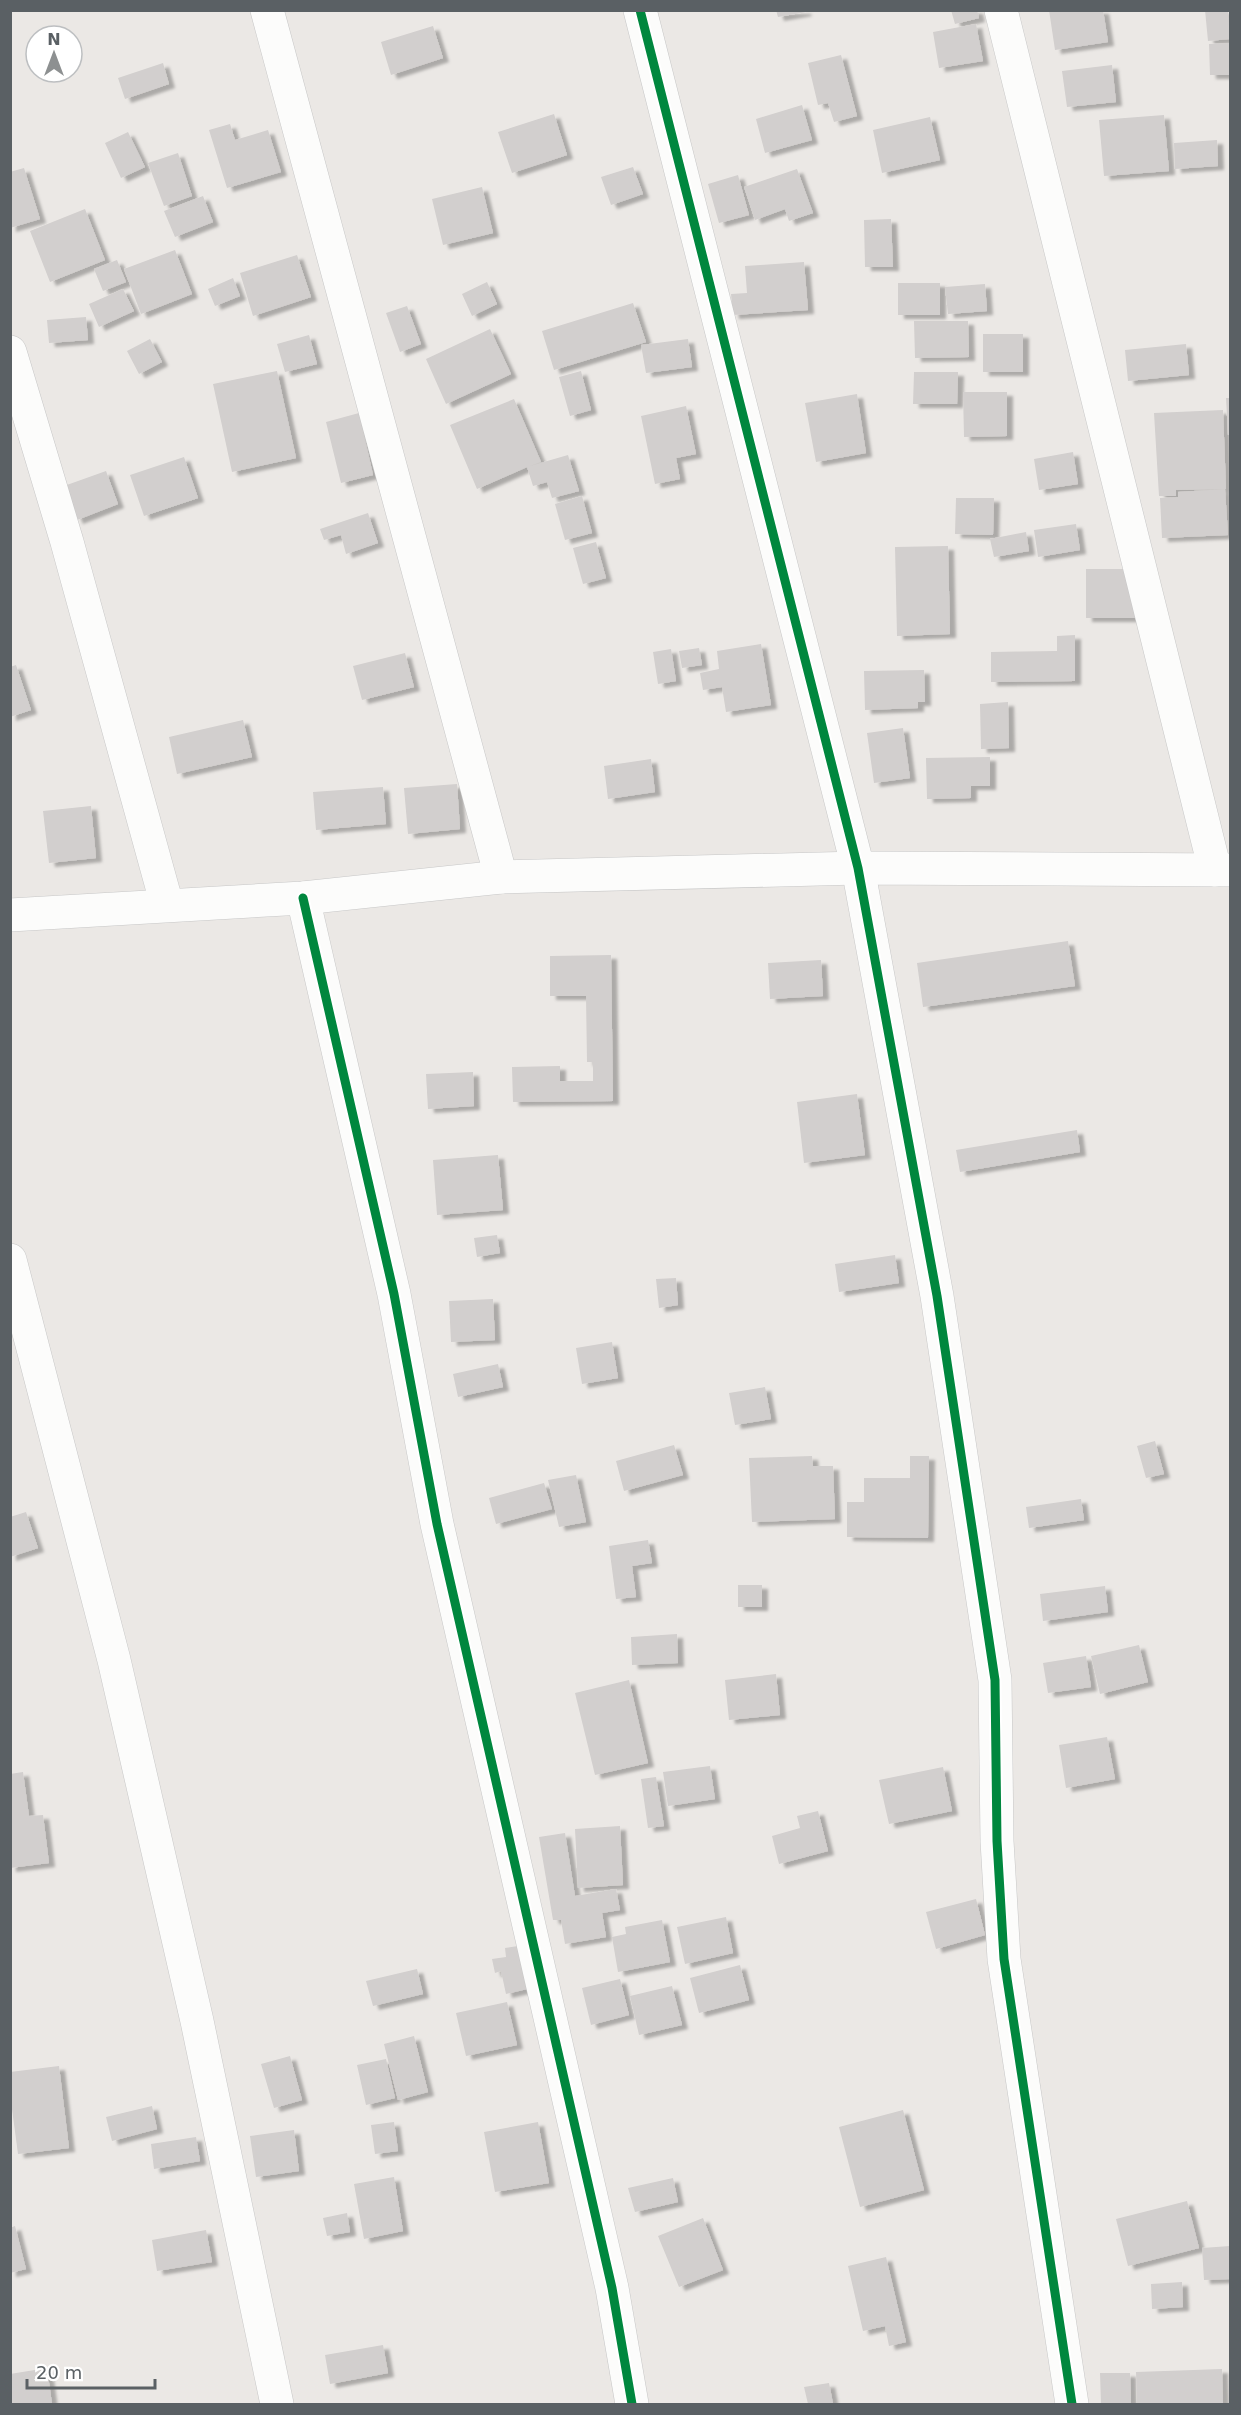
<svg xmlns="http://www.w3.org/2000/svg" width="1241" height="2415" font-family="'DejaVu Sans',sans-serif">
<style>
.building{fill:#d2cfce;filter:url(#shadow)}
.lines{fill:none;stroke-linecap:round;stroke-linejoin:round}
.street-casing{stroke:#c7c7c7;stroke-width:34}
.street{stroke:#fcfcfb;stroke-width:33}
.cycleway-casing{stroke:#fff;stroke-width:13}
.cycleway{stroke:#00873e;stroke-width:9}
</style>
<defs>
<filter id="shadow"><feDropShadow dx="6" dy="4" stdDeviation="1.5" flood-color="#0004"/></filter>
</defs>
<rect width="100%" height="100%" fill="#ebe8e5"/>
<g class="building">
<polygon points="776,10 805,10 806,12 778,17"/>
<polygon points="951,10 977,10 979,18 955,24"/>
<polygon points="1049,10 1103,10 1108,42 1055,50"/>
<polygon points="1205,10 1228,10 1230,39 1208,41"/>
<polygon points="976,24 983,61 939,68 933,32"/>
<polygon points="433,26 443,58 391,75 381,42"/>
<polygon points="1230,43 1230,75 1210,75 1209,44"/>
<polygon points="841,55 857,116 834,122 828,103 818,105 808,63"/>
<polygon points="163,63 169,84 125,99 118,78"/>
<polygon points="1112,65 1116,102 1067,107 1062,71"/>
<polygon points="802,105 812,140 765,153 756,119"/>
<polygon points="554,114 567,155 512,173 498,132"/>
<polygon points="1164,115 1169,171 1104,176 1099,120"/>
<polygon points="930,117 940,160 882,173 873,130"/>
<polygon points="230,124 235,140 268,130 281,172 227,188 209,130"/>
<polygon points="128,132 145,167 121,178 105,143"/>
<polygon points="1217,140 1218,166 1175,169 1174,143"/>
<polygon points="178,153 192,196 164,206 148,163"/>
<polygon points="633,167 643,194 611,205 601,177"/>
<polygon points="24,168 40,219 10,228 10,172"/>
<polygon points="797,169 813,213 789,221 785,209 755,220 744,187"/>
<polygon points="738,175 749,215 719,223 708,184"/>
<polygon points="482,187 493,233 443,245 432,199"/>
<polygon points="203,196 213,222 175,237 164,211"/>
<polygon points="85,209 105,260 50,282 30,231"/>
<polygon points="891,219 893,267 865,267 864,220"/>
<polygon points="175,250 192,294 141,314 124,269"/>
<polygon points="297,255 311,297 253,316 240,273"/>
<polygon points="117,260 126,282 103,291 94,269"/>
<polygon points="804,262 808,310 733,315 731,294 747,293 745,266"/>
<polygon points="233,278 240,296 215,306 208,289"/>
<polygon points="487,282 497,304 472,316 462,294"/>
<rect x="898" y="283" width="42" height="32"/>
<polygon points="985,284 987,311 948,314 945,287"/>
<polygon points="123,289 134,311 99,327 89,304"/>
<polygon points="633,303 646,342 554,370 542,331"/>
<polygon points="407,306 421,344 400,352 386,313"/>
<polygon points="86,317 88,340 49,343 47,320"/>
<polygon points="914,321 968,321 969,357 915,358"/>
<polygon points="490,329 511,374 446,404 426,359"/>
<rect x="983" y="334" width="40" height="38"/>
<polygon points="309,335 317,364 285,372 277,344"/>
<polygon points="150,339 162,362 139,374 127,351"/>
<polygon points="688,339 692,367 646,373 641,345"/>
<polygon points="1186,344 1189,375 1128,381 1125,350"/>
<polygon points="277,371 296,458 232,472 213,384"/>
<polygon points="581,371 591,410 570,416 559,377"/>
<polygon points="914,372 958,372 957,404 913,404"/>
<polygon points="963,392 1007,392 1007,436 964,437"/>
<polygon points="857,394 866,453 816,462 805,403"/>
<polygon points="1226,398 1230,398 1230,434 1228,435"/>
<polygon points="514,399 541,462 530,466 568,455 579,491 552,498 547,482 533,486 527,467 477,489 450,425"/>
<polygon points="686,406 696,454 676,458 680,479 655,484 641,416"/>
<polygon points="1223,410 1226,489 1176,490 1176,496 1159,496 1154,413"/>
<polygon points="359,413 373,475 341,483 326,422"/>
<polygon points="1073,452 1078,484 1039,490 1034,459"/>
<polygon points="184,457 198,498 144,516 130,475"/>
<polygon points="106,471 118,504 77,520 64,486"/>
<polygon points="1225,489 1228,535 1162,538 1160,498 1178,497 1178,492"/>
<polygon points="582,496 592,533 565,540 555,504"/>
<polygon points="956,498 994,498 993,535 955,534"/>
<polygon points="368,513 378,543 346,554 341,535 324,540 320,529"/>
<polygon points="1076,524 1080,550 1038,557 1034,530"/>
<polygon points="1026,532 1029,551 994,557 990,539"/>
<polygon points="596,542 606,578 583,584 573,548"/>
<polygon points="948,546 950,634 897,636 895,547"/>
<rect x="1086" y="569" width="51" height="49"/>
<polygon points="1075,635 1075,681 991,682 991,652 1057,651 1057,636"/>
<polygon points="761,644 771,705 726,712 722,687 703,690 700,673 719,669 717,651"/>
<polygon points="699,648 702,665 682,668 679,651"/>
<polygon points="671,649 676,681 658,684 653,652"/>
<polygon points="405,653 414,687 362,700 353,666"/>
<polygon points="16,665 31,710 10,717 10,667"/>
<polygon points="924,670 925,702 918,702 918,708 865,710 864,671"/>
<polygon points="1008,702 1009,748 981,749 980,704"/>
<polygon points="243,720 252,757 177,774 169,737"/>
<polygon points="903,728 910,778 874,783 867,733"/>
<polygon points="990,757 990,786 971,786 971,798 927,799 926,758"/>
<polygon points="651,759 655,792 608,799 604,766"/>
<polygon points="457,784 460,829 408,834 404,788"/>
<polygon points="383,787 386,824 316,830 313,792"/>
<polygon points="91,806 96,858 49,863 43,811"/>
<polygon points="1068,941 1075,986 923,1007 917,963"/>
<polygon points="611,955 613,1101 513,1102 512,1067 560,1066 560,1081 593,1081 593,1062 587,1062 586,996 550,996 550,956"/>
<polygon points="821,960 823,996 770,999 768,963"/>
<polygon points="473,1072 474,1106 428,1109 426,1074"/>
<polygon points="857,1094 865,1155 804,1163 797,1102"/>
<polygon points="1077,1130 1080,1152 960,1172 956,1150"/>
<polygon points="498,1155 503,1210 437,1215 433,1160"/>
<polygon points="497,1235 500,1253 477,1257 474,1238"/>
<polygon points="895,1255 899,1283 839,1292 835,1264"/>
<polygon points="676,1278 678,1305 659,1308 656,1279"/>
<polygon points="493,1299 495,1340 451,1342 449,1301"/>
<polygon points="612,1342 618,1378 582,1384 576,1348"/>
<polygon points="498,1364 503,1387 458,1397 453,1374"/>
<polygon points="765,1387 771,1419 735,1425 729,1393"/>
<polygon points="1155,1441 1164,1474 1146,1478 1137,1446"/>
<polygon points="674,1445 683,1475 624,1491 616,1461"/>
<polygon points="812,1456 813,1466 833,1466 835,1519 752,1522 749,1458"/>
<polygon points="910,1456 929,1456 928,1538 847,1537 847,1502 864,1502 864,1478 910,1478"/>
<polygon points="576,1475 586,1522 559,1527 548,1480"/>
<polygon points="544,1483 552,1509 496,1524 489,1498"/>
<polygon points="1081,1499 1084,1520 1029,1528 1026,1507"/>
<polygon points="26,1512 38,1548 10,1557 10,1517"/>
<polygon points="648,1540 652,1563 632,1566 636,1597 616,1599 609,1546"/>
<rect x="738" y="1585" width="24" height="22"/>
<polygon points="1105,1586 1108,1612 1043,1621 1040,1594"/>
<polygon points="677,1634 678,1663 632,1665 631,1637"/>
<polygon points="1139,1645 1148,1682 1100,1694 1091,1656"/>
<polygon points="1086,1656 1091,1687 1048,1693 1043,1663"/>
<polygon points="776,1674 780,1715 729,1720 725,1680"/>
<polygon points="629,1680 648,1763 595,1775 575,1693"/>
<polygon points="1107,1737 1115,1779 1066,1788 1059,1745"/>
<polygon points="710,1766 715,1799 668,1806 663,1772"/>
<polygon points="943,1767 952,1811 889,1824 879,1780"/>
<polygon points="23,1772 29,1816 43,1815 49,1863 10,1868 10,1774"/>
<polygon points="656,1777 664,1826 648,1828 641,1779"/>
<polygon points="818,1811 828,1851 779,1864 772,1836 800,1828 797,1816"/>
<polygon points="620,1826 623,1885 578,1888 575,1829"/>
<polygon points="565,1833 575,1896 616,1889 620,1910 602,1913 606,1937 565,1944 561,1920 553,1920 539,1837"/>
<polygon points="976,1899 985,1935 936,1949 926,1912"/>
<polygon points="726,1917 733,1953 685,1964 677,1927"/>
<polygon points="662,1920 670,1962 618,1972 612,1937 626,1934 625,1927"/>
<polygon points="518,1946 527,1989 506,1994 501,1971 495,1973 492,1959 506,1957 505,1948"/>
<polygon points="740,1965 749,2000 699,2013 690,1978"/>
<polygon points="417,1969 423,1994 373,2006 366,1981"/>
<polygon points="620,1979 629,2015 591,2025 582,1988"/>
<polygon points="672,1986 682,2025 639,2035 630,1996"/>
<polygon points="507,2002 517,2045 466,2056 456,2013"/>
<polygon points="414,2036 428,2092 398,2100 384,2044"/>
<polygon points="290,2056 302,2100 274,2108 261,2064"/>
<polygon points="386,2059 395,2098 366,2105 357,2065"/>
<polygon points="59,2066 69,2148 18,2154 10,2094 10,2072"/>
<polygon points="152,2106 157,2129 112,2141 106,2117"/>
<polygon points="903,2110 924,2190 860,2207 839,2127"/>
<polygon points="394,2122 398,2151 375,2154 371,2125"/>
<polygon points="538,2122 549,2183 495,2192 484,2132"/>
<polygon points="294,2130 299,2171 256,2177 250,2136"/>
<polygon points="196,2137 200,2161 154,2169 151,2144"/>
<polygon points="394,2177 403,2231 364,2239 354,2184"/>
<polygon points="673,2178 678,2202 635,2212 628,2188"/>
<polygon points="1187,2201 1199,2248 1128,2266 1116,2219"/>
<polygon points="347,2213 350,2232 327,2236 323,2218"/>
<polygon points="703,2218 723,2270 679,2287 658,2236"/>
<polygon points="15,2226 26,2269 10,2273 10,2228"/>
<polygon points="206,2230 212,2262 157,2271 152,2240"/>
<polygon points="1230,2246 1230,2279 1204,2280 1202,2248"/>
<polygon points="886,2257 906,2342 889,2346 885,2326 863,2331 848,2266"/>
<polygon points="1182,2282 1183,2307 1152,2309 1151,2284"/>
<polygon points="383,2345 388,2373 330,2384 325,2355"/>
<polygon points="47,2368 52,2404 10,2404 10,2374"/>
<polygon points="1222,2369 1223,2404 1137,2404 1136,2372"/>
<polygon points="1100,2373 1130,2373 1131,2404 1101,2404"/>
<polygon points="829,2383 833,2404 808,2404 804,2387"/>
</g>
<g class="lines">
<g class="street-casing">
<g id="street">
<polyline points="267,10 501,877"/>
<polyline points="640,10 858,868 937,1296 995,1680 997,1841 1004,1959 1072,2404"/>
<polyline points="1001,10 1215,870"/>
<polyline points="10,352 67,542 167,905"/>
<polyline points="303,898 394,1294 437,1524 612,2288 632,2404"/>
<polyline points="10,915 303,898 501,877 858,868 1230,870"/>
<polyline points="10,1260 114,1660 197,2021 277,2404"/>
</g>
</g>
<use href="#street" class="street"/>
<g class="cycleway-casing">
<g id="cycleway">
<polyline points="640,10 858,868 937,1296 995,1680 997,1841 1004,1959 1072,2404"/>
<polyline points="303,898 394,1294 437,1524 612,2288 632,2404"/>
</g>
</g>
<use href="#cycleway" class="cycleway"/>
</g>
<rect width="1241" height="2415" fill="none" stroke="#5a6064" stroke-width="24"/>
<g transform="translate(54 54)"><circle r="28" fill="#ffffff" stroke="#bdbfc1" stroke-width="1.5"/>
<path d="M0-4.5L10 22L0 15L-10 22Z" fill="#8d9091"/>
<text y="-9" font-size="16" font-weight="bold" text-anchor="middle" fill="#5a6064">N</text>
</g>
<path d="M27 2379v9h128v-9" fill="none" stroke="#5a6064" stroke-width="3"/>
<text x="36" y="2379" font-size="18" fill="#5a6064" stroke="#ffffff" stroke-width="4.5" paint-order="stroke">20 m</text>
</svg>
